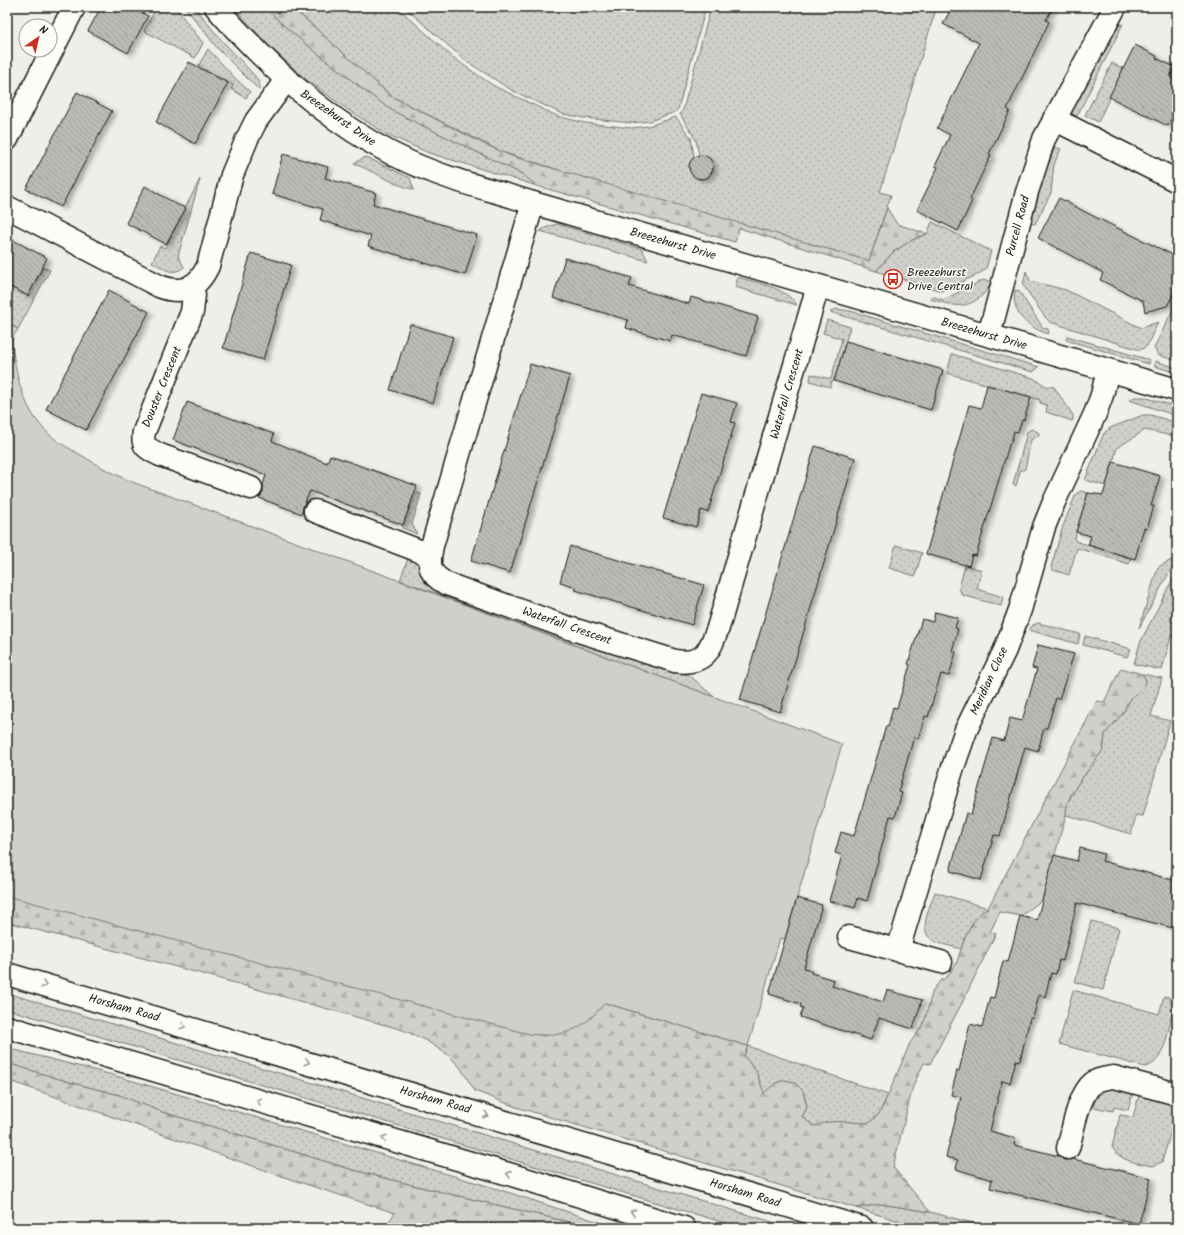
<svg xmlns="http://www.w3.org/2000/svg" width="1184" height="1235" font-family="Kalam,sans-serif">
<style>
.grass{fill:url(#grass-dots);stroke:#767674}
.forest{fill:url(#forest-firs);stroke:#767674}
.park{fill:#d0cfcc;stroke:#767674}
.building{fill:url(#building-back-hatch);stroke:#1c1c1c;filter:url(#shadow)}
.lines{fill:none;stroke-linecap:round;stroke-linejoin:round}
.minor-casing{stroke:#1c1c1c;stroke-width:25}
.major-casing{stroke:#1c1c1c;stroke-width:25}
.minor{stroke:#fdfcf7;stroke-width:22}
.major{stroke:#fdfcf7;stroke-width:22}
.oneway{stroke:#989794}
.labels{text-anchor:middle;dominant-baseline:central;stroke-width:3;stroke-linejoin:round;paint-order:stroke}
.street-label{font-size:12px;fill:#1c1c1c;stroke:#fdfcf7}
.poi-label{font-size:12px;fill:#1c1c1c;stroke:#fdfcf7;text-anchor:start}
</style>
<defs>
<pattern id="grass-dots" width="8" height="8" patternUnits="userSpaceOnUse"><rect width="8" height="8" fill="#d0cfcc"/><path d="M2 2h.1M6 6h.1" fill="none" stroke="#b2b1af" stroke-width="1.8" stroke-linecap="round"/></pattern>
<pattern id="forest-firs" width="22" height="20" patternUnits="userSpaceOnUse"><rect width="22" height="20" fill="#d0cfcc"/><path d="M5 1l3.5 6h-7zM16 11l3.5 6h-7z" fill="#b2b1af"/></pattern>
<pattern id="building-back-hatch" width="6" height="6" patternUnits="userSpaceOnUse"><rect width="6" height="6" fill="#bbbab6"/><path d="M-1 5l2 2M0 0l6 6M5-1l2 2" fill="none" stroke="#a09f9c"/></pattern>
<filter id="shadow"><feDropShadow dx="4.5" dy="2.5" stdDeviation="2" flood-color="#0004"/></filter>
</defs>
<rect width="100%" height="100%" fill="#f0eeea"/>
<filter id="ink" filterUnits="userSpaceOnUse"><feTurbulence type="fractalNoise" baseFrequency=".025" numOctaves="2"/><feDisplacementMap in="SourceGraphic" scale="8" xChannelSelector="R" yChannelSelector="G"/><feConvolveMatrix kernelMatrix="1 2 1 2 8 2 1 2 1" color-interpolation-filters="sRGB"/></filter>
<g filter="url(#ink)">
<g class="grass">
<polygon points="147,7 175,7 203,43 195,58 144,31 154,12"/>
<polygon points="185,7 195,7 216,34 255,76 259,82 259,90 218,49"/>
<path d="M234,7H266C283,27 305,43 326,60C349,78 371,97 397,113L522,174L537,186L429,153L386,134L347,109L308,81L268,45Z"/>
<polygon points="292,7 397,7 449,54 466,67 494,86 557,116 585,123 632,128 648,126 676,117 691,138 694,157 689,165 691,174 699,179 708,178 713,169 711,160 704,155 699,156 696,140 680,114 683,110 711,7 939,7 935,12 880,192 891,195 869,261 606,185 502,152 391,96"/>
<polygon points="404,7 706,7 678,109 675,112 650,121 632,123 584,118 563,114 513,91 466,61"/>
<polygon points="1123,24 1077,116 1072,114 1070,107 1115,28"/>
<polygon points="208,49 235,78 250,92 246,98 231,89 233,85 198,67"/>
<polygon points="1112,63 1123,69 1098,122 1085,115"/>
<polygon points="1055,147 1061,149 1054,164 1051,193 1035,224 1030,223 1042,179"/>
<polygon points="366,157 410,178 414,190 397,184 354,163"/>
<path d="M200,179L178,256L184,267C172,277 164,268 152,262L160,246L165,248Z"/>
<polygon points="932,222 991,251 986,269 977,275 941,291 876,271 893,252 912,240 927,234"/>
<polygon points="557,224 642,249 648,261 540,231 545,228"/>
<polygon points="43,267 50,270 18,329 7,323 7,285 28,296"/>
<polygon points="1026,271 1030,281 1066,290 1141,328 1158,322 1147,346 1140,350 1050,322 1045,317 1023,285"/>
<path d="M738,277C759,284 783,286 797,305L735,287Z"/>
<path d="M983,280L991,282C986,296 970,308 954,305C946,304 938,301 930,299L931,296L943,300Z"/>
<path d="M1015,290L1019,291L1043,328L1048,329L1049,334C1028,328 1011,314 1015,290Z"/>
<polygon points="1177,301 1177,361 1158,355 1154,348"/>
<polygon points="836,309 850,311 1039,367 1033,372 830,312"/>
<polygon points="827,320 850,327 834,381 832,381 830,387 810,381 811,374 831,379 842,339 823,333"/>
<polygon points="1067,336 1150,360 1149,364 1066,340"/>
<polygon points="952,354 1033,378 1046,386 1054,387 1073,415 1073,420 1072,421 1046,412 1047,405 1040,403 1040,400 947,373"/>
<polygon points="1155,361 1177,368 1177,373 1154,366"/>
<polygon points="1135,397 1144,397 1177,407 1177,416 1129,400"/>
<polygon points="1143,415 1151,415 1177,423 1177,437 1145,430 1117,448 1106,486 1085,480 1104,433 1110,428"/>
<path d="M1031,429L1038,432L1039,435L1031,440L1025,469L1020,471L1016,486L1013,485C1018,467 1022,450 1027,432Z"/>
<polygon points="1081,491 1088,493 1076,532 1075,541 1131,558 1129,564 1077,548 1069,575 1053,570 1051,567 1063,526 1076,494"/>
<polygon points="415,492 421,494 412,524 417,534 402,528"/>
<polygon points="896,545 922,553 915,576 889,568"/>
<polygon points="1177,557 1177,558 1139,628 1158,567"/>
<path d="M408,559L418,562C421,576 424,585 437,591L669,671L689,675L714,697L400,580Z"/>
<polygon points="965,565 982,570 977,589 1003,597 1001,606 962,595 959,588"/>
<polygon points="1177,573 1177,598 1170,621 1177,623 1177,638 1171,636 1162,670 1134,664 1140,643 1170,584"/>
<polygon points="1038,623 1080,634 1078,644 1029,630 1033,625"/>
<polygon points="1085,636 1131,649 1127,657 1083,645"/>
<polygon points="1142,674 1162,678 1151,716 1170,721 1143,816 1136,815 1131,834 1066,815 1067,804 1077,785 1103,750 1105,734 1122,714 1132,697 1142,690 1146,680"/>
<path d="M935,892L988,908C975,916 966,935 961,949C952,946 942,945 934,941C916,932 931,905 935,892Z"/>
<polygon points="1091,921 1119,928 1103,990 1075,982"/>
<path d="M1073,990L1159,1014L1164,996L1169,997L1173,1005V1011C1169,1026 1166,1053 1154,1063C1151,1065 1148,1066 1145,1067L1059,1044Z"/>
<polygon points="7,993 296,1078 792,1228 742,1228 7,1009"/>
<path d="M748,1046L888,1095L879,1114L869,1123C847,1123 835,1118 814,1127L802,1117L807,1107L803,1091L794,1082L784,1080L774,1084L764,1094L756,1071L744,1056Z"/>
<polygon points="7,1048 113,1075 501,1190 617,1228 594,1228 416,1186 353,1170 240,1135 162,1112 119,1095 69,1082 7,1063"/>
<path d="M1115,1086L1134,1090L1128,1110L1114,1107L1113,1111L1093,1107C1097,1094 1103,1089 1115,1086Z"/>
<path d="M1140,1092L1177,1102V1125L1173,1124L1162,1162L1153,1166C1138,1163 1120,1162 1112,1147L1120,1115L1133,1117Z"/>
<polygon points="881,1204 930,1212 961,1220 954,1228 922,1228 856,1208"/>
</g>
<g class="forest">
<path d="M266,7H292L391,96L482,143L511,156L869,261L887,208L897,224L927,234L912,240L893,252L876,271L739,228L735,242L537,186L522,174L397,113C371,97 349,78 326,60C305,43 283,27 266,7Z"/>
<path d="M1121,668L1142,674L1146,680L1142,690L1132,697L1122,714L1105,734L1103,750L1077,785L1067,803L1066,815L1042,900L1021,916L1000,912L990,932L996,933L963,1001L930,1064L924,1063L913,1086L893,1167L930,1212L881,1204L856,1208L516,1107L475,1091L460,1067L448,1055L427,1041L403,1030L199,973L7,922V894L591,1018L605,1003L748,1046L744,1056L756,1071L764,1093L774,1084L784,1080L794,1082L803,1091L807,1107L802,1117L814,1126C835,1118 847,1123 869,1123L879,1114L888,1095L910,1043L923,1025L933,990L940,981L947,977L956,964L965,938L973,922L982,912L988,908L1097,701L1104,702Z"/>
<polygon points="7,1063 69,1082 119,1095 162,1112 240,1135 353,1170 416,1186 594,1228 503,1228 487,1222 483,1228 384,1228 395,1213 290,1179 7,1080"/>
<polygon points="961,1220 993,1228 954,1228"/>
</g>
<path class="park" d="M7,323L18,329C16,332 14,335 13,337C11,344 14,360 16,368C20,392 31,419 50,435C59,443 70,449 81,455C98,466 116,475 135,483L842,744L785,939L780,938L748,1046L605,1003C581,1031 565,1038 529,1034L7,896Z"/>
<g class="building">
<polygon points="101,7 131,7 148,16 128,53 88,31"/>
<polygon points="952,7 1053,7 1046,20 1049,22 1007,109 1010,111 989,154 991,155 970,199 972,201 958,231 917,210 938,167 935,166 950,135 937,128 979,43 943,24"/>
<polygon points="1135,45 1157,56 1156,58 1175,67 1170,77 1177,80 1177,122 1171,119 1168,126 1109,97"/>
<polygon points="189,62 228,83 195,144 156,122"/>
<polygon points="77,92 112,111 61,207 26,189"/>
<polygon points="283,154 328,167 325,178 376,193 373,204 477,235 465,275 368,246 371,236 320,220 323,209 272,194"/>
<circle cx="701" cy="167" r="12"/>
<polygon points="145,186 178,205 186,208 166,244 126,223"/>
<polygon points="1059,198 1093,216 1177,257 1177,287 1167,306 1145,312 1143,301 1100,280 1103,273 1038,238"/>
<polygon points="7,237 47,258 28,296 7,285"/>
<polygon points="251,253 291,265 263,360 223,348"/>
<polygon points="565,258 632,278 629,286 689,304 691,297 758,317 746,356 672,335 670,341 626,328 628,320 553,298"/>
<polygon points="109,290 149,312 86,430 46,409"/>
<polygon points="410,324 453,337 433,403 390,390"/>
<polygon points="846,341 943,370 931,410 834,381"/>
<polygon points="530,364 570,376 510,573 471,561"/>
<polygon points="987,385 1031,397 1024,420 1022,420 1018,432 1014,431 1011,443 1010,442 976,556 972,555 969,566 926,554 969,405 981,408"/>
<polygon points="701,393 737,403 731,422 735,423 708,512 701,510 696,527 663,518"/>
<polygon points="187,402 274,434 272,441 327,463 330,455 417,486 403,525 310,491 303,507 302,514 259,498 263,492 263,485 266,475 173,440"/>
<polygon points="815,446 855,458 780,712 740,700"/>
<polygon points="1113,462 1160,476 1151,506 1154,506 1147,529 1144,528 1135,559 1088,545 1091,536 1076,532 1088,493 1103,495"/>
<polygon points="570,546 704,585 692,625 575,590 576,587 560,582"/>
<polygon points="935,612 958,618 955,628 958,629 952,651 956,652 949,676 941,674 928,717 925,716 918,739 914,737 898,792 902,793 895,817 890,816 867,901 858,898 855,908 829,901 842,855 835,853 841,832 854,836 886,726 888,727 893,707 897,708 910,665 908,664 922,619 933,622"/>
<polygon points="1038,645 1074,654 1059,699 1056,698 1047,728 1044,728 1038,751 1025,747 1000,836 994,835 981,880 950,871 966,813 971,815 993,738 1004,741 1010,718 1022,721 1037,669 1032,668"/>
<polygon points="1080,848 1104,854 1102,861 1177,881 1177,929 1077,903 1063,961 1059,960 1056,974 1051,973 1045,997 1039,995 1033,1018 1030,1018 1020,1061 1016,1060 1010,1083 1002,1081 990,1131 1015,1138 1014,1145 1059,1156 1064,1160 1073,1159 1151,1178 1139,1224 990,1188 992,1180 956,1169 958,1160 946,1157 961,1097 951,1095 957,1070 959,1071 970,1024 982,1027 990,997 994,998 1003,961 1008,962 1020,916 1037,920 1054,855 1077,861"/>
<polygon points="797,898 822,905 804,968 811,970 811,973 834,980 832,986 883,1002 887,990 922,1000 913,1029 879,1018 871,1040 800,1017 803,1008 800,1007 801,1004 769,994"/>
</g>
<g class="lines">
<g class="minor-casing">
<g id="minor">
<path d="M216,7C230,24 245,39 260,54C304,98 352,136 409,162C449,180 492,190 533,203L1177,390"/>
<polyline points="1054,119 1177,181"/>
<polyline points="7,139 74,7"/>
<path d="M533,203L432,546C428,565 428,574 447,584L566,627L675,661C704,665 709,652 718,628L818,286"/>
<path d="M7,207L159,286C182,295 197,289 208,266L232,175L247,139L256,121L286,80"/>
<path d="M191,286L194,295L192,312L144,432C141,447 148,449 160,455L251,488"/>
<polyline points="989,335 1027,192 1044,139 1115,7"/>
<polyline points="315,511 430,555"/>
<polyline points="849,937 941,962"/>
<polyline points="898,950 952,770 966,730 1005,650 1020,610 1044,527 1054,502 1095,414 1102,395 1108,370"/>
<path d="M1068,1148C1073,1131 1078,1095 1093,1083C1098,1079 1107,1078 1114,1077L1177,1094"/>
</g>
</g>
<g class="major-casing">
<g id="major">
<polyline points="7,974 862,1228"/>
<polyline points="7,1027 512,1175 684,1228"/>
</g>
</g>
<use href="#minor" class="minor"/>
<use href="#major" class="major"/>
</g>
<defs><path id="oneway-chevron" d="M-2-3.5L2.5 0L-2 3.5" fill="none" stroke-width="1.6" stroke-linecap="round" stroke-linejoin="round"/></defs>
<g class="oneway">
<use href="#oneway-chevron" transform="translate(44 985) rotate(16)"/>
<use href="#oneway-chevron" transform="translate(183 1026) rotate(16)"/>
<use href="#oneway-chevron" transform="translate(307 1062) rotate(16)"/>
<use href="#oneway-chevron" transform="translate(259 1101) rotate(-164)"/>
<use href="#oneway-chevron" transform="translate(486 1115) rotate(17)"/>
<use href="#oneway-chevron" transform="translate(384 1138) rotate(-164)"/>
<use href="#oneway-chevron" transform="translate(509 1174) rotate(-163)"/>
<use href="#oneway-chevron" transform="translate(633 1212) rotate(-163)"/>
</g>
</g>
<defs>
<g id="bus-ring" transform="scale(1)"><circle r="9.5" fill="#fdfcf7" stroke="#c8321e" stroke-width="1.5"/><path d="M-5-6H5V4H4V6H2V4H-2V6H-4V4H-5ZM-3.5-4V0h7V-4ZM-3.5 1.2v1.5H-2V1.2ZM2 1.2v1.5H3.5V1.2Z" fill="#c8321e"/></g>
</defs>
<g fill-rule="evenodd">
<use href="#bus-ring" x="893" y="279"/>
</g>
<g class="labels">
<g class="street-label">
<text transform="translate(338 118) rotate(35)">Breezehurst Drive</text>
<text transform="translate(1018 226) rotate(-75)">Purcell Road</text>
<text transform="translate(673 244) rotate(16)">Breezehurst Drive</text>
<text transform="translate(984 334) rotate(16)">Breezehurst Drive</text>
<text transform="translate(162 387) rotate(-68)">Douster Crescent</text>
<text transform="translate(787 394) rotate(-74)">Waterfall Crescent</text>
<text transform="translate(567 626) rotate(19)">Waterfall Crescent</text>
<text transform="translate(989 681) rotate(-65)">Meridian Close</text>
<text transform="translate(124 1008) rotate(16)">Horsham Road</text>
<text transform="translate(435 1100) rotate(16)">Horsham Road</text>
<text transform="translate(745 1193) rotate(17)">Horsham Road</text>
</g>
<g class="poi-label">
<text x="907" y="272">Breezehurst<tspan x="907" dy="14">Drive Central</tspan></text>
</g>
</g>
<rect width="1184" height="1235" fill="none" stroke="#fdfcf7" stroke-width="24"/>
<rect x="12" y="12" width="1160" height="1211" fill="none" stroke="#1c1c1c" stroke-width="1.5" filter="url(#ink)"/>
<g transform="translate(38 38) rotate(34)"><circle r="19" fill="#fdfcf7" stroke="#a3a29f"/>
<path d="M0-3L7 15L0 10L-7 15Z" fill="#c8321e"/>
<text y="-6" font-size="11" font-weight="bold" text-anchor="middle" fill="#1c1c1c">N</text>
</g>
</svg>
